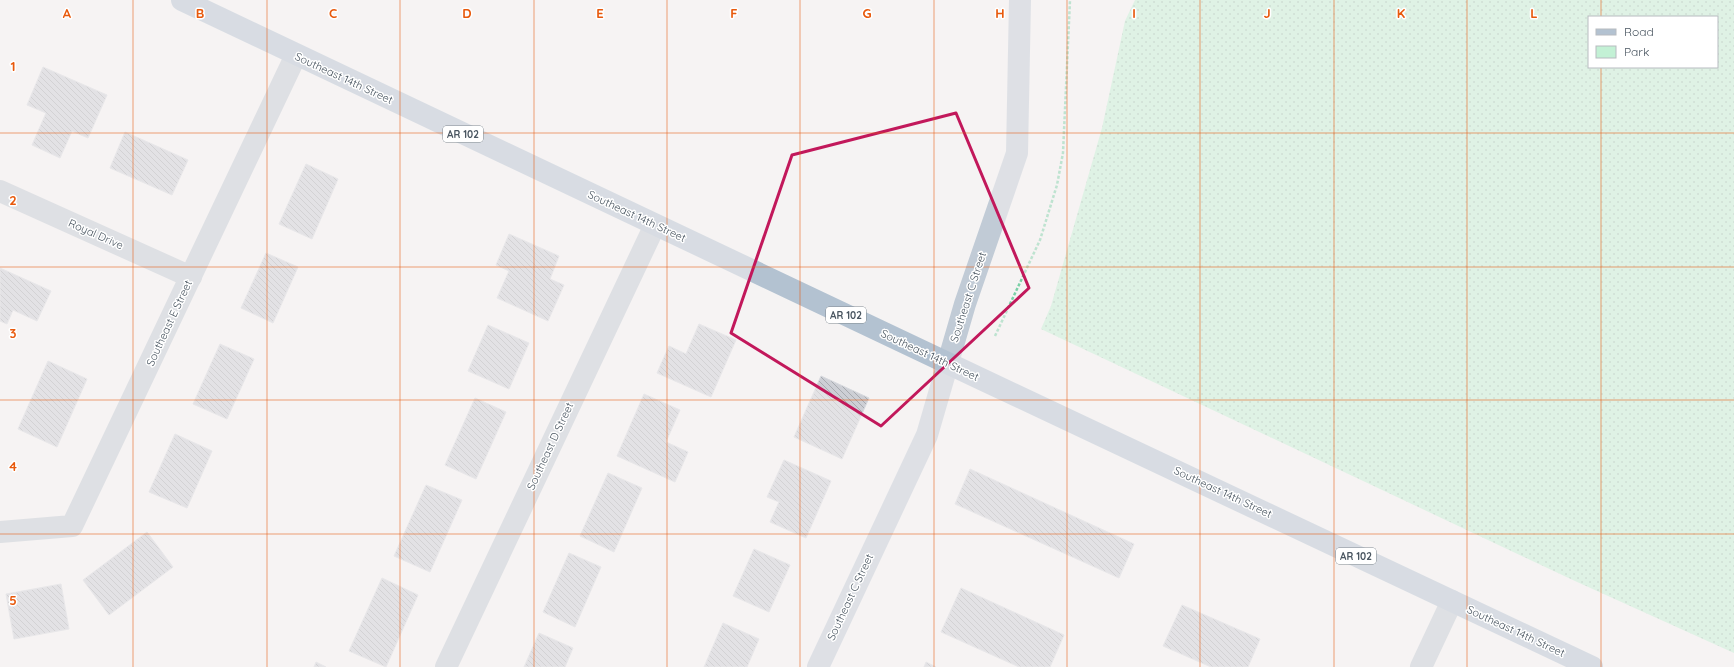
<svg xmlns="http://www.w3.org/2000/svg" width="1734" height="667" font-family="Quicksand,sans-serif">
<style>
.green{fill:url(#green-dots);fill-rule:evenodd}
.building{fill:url(#building-back-hatch);stroke:#d7d9de}
.lines{fill:none;stroke-linecap:round;stroke-linejoin:round}
.path{stroke:#7ad0a6;stroke-width:2.5;stroke-dasharray:3 2;stroke-linecap:butt}
.street{stroke:#c1cad2;stroke-width:22}
.secondary{stroke:#c1cbd6;stroke-width:22}
.primary{stroke:#b3c2d1;stroke-width:22}
.marked{fill:none;stroke:#c2185b;stroke-width:3;stroke-linejoin:round}
.grid{fill:none;stroke:#e8590c;stroke-width:1;stroke-opacity:0.55}
.labels{text-anchor:middle;dominant-baseline:central;stroke-width:3;stroke-linejoin:round;paint-order:stroke}
.shield{fill:#fff;stroke:#808990;stroke-width:1}
.shield-label{font-size:10px;font-weight:bold;fill:#4a5661}
.street-label{font-size:11px;fill:#4a5661;stroke:#fff}
.grid-label{font-size:13px;text-anchor:middle;font-weight:bold;fill:#e8590c;stroke:#fff;stroke-width:3;stroke-linejoin:round;paint-order:stroke}
</style>
<defs>
<pattern id="green-dots" width="8" height="8" patternUnits="userSpaceOnUse"><rect width="8" height="8" fill="#c3f1d5"/><path d="M2 2h.1M6 6h.1" fill="none" stroke="#a0c6b0" stroke-width="1.8" stroke-linecap="round"/></pattern>
<pattern id="building-back-hatch" width="6" height="6" patternUnits="userSpaceOnUse"><rect width="6" height="6" fill="#cdcfd5"/><path d="M-1 5l2 2M0 0l6 6M5-1l2 2" fill="none" stroke="#a8abb0"/></pattern>
</defs>
<rect width="100%" height="100%" fill="#f5f3f3"/>
<path class="green" d="M1135,0H1734V653L1575,581L1041,329L1051,306L1102,128L1125,21ZM1589,17H1717V67H1589Z"/>
<g class="building">
<polygon points="43,67 107,95 88,138 72,131 60,158 32,145 46,113 27,105"/>
<polygon points="125,132 188,160 172,195 110,168"/>
<polygon points="306,164 338,179 312,239 279,224"/>
<polygon points="509,234 559,256 550,279 564,285 548,321 497,298 509,271 496,265"/>
<polygon points="266,253 298,267 273,323 241,308"/>
<polygon points="0,268 51,291 37,321 13,310 7,324 0,321"/>
<polygon points="699,324 736,340 711,397 657,373 669,346 686,354"/>
<polygon points="488,325 529,343 509,389 468,371"/>
<polygon points="220,344 254,359 227,419 193,404"/>
<polygon points="48,361 87,379 57,447 18,429"/>
<polygon points="821,376 869,398 842,459 794,437"/>
<polygon points="644,394 680,410 666,442 688,452 675,482 617,456"/>
<polygon points="475,398 506,412 476,479 445,465"/>
<polygon points="175,434 212,451 187,508 149,492"/>
<polygon points="784,460 831,481 806,538 770,522 779,502 767,497"/>
<polygon points="970,469 1134,544 1119,578 955,504"/>
<polygon points="608,473 642,488 614,552 580,536"/>
<polygon points="426,485 462,500 430,572 394,556"/>
<polygon points="147,532 173,567 109,615 83,580"/>
<polygon points="754,549 790,565 769,612 733,596"/>
<polygon points="569,553 601,567 575,627 543,612"/>
<polygon points="382,578 418,595 386,667 349,651"/>
<polygon points="61,584 69,629 14,639 6,594"/>
<polygon points="961,588 1064,635 1050,667 1019,667 941,632"/>
<polygon points="1182,605 1260,639 1248,667 1211,667 1163,646"/>
<polygon points="723,623 759,639 747,667 704,667"/>
<polygon points="539,633 573,648 565,667 524,667"/>
<polygon points="316,662 326,667 314,667"/>
<polygon points="926,662 936,667 924,667"/>
</g>
<g class="lines">
<polyline class="path" points="995,336 1040,240 1057,185 1063,153 1070,0"/>
<g class="street">
<polyline points="0,191 191,277"/>
<polyline points="0,532 72,526 296,55"/>
<polyline points="446,667 655,225"/>
<polyline points="1421,667 1452,601"/>
</g>
<polyline class="secondary" points="818,667 927,435 965,304 1017,153 1020,0"/>
<polyline class="primary" points="182,0 979,378 1592,667"/>
</g>
<path d="M0 0H1734V667H0ZM956,113L1029,288L881,426L731,333L792,155Z" fill="#f5f3f3" fill-opacity=".55" fill-rule="evenodd"/>
<path class="marked" d="M956,113L1029,288L881,426L731,333L792,155Z"/>
<path class="grid" d="M133,0V667M267,0V667M400,0V667M534,0V667M667,0V667M800,0V667M934,0V667M1067,0V667M1200,0V667M1334,0V667M1467,0V667M1601,0V17M1601,67V667M0,133H1734M0,267H1734M0,400H1734M0,534H1734"/>
<g class="labels">
<g class="shield">
<rect x="443" y="126" width="40" height="16" rx="3"/>
<rect x="826" y="307" width="40" height="16" rx="3"/>
<rect x="1336" y="548" width="40" height="16" rx="3"/>
</g>
<g class="shield-label">
<text x="463" y="134">AR 102</text>
<text x="846" y="315">AR 102</text>
<text x="1356" y="556">AR 102</text>
</g>
<g class="street-label">
<text transform="translate(344 78) rotate(25)">Southeast 14th Street</text>
<text transform="translate(637 216) rotate(25)">Southeast 14th Street</text>
<text transform="translate(96 234) rotate(24)">Royal Drive</text>
<text transform="translate(968 297) rotate(-72)">Southeast C Street</text>
<text transform="translate(169 323) rotate(-65)">Southeast E Street</text>
<text transform="translate(930 355) rotate(25)">Southeast 14th Street</text>
<text transform="translate(550 446) rotate(-65)">Southeast D Street</text>
<text transform="translate(1223 492) rotate(25)">Southeast 14th Street</text>
<text transform="translate(850 597) rotate(-65)">Southeast C Street</text>
<text transform="translate(1516 631) rotate(25)">Southeast 14th Street</text>
</g>
</g>
<g class="grid-label">
<text x="67" y="18">A</text>
<text x="200" y="18">B</text>
<text x="333" y="18">C</text>
<text x="467" y="18">D</text>
<text x="600" y="18">E</text>
<text x="734" y="18">F</text>
<text x="867" y="18">G</text>
<text x="1000" y="18">H</text>
<text x="1134" y="18">I</text>
<text x="1267" y="18">J</text>
<text x="1401" y="18">K</text>
<text x="1534" y="18">L</text>
<text x="13" y="71">1</text>
<text x="13" y="205">2</text>
<text x="13" y="338">3</text>
<text x="13" y="471">4</text>
<text x="13" y="605">5</text>
</g>
<rect x="1588" y="16" width="130" height="52" fill="#ffffff" stroke="#b7bbc0"/>
<rect x="1596" y="29" width="20" height="6" fill="#b3c2d1" stroke="#b7bbc0"/>
<text x="1624" y="36" font-size="12" fill="#4a5661">Road</text>
<rect x="1596" y="46" width="20" height="12" fill="#c3f1d5" stroke="#b7bbc0"/>
<text x="1624" y="56" font-size="12" fill="#4a5661">Park</text>
</svg>
